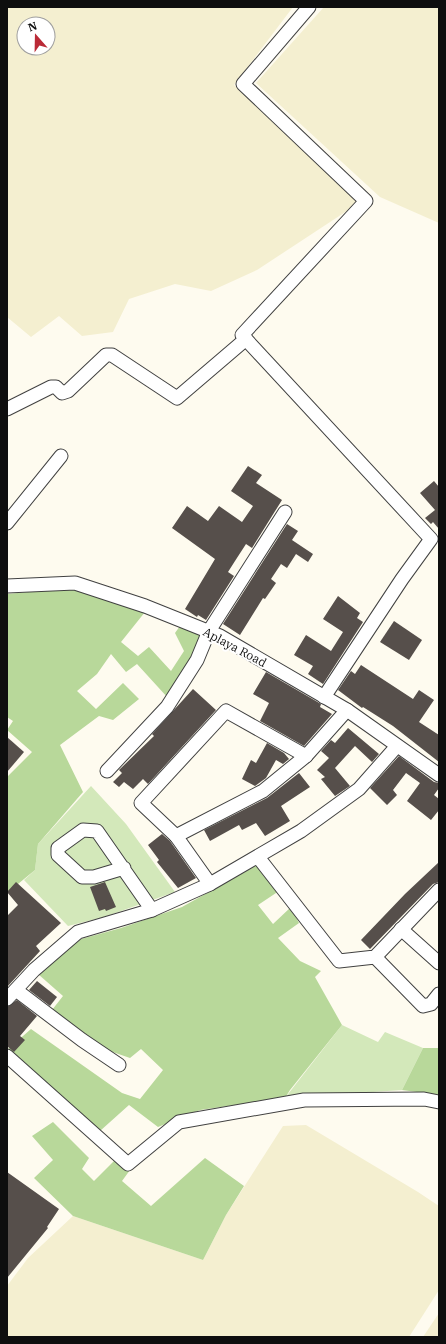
<svg xmlns="http://www.w3.org/2000/svg" width="446" height="1344" font-family="'IBM Plex Serif',serif">
<style>
.farmland{fill:#f4efd0;fill-rule:evenodd}
.green{fill:#d3e8ba}
.forest{fill:#b8d89a}
.building{fill:#564f4b}
.lines{fill:none;stroke-linecap:round;stroke-linejoin:round}
.minor-casing{stroke:#414141;stroke-width:15}
.minor{stroke:#fff;stroke-width:13}
.labels{text-anchor:middle;dominant-baseline:central;stroke-width:4;stroke-linejoin:round;paint-order:stroke}
.street-label{font-size:12px;fill:#0e0e0e;stroke:#fff}
</style>
<rect width="100%" height="100%" fill="#fefbef"/>
<g class="farmland">
<path d="M7,7H293L234,85L359,203L257,270L211,291L175,284L129,299L113,332L82,336L59,316L31,337L7,317ZM24,24H48V48H24Z"/>
<polygon points="324,7 439,7 439,223 380,197 256,83"/>
<polygon points="306,1125 418,1192 439,1206 439,1290 409,1337 7,1337 7,1286 28,1258 73,1216 203,1260 226,1215 283,1126"/>
<polygon points="439,1313 439,1337 423,1337"/>
</g>
<g class="green">
<polygon points="91,786 126,824 175,892 104,917 68,926 24,880 35,870 38,844"/>
<polygon points="342,1025 378,1042 385,1032 423,1048 402,1090 285,1098"/>
</g>
<g class="forest">
<polygon points="71,588 145,612 121,642 138,656 149,647 171,671 184,651 175,633 180,626 202,633 196,655 168,698 137,664 126,672 111,654 97,674 77,691 96,709 123,683 139,699 113,720 99,716 60,745 83,792 38,844 35,870 7,893 7,777 32,752 7,730 13,721 7,717 7,594"/>
<polygon points="259,864 279,891 258,905 273,924 291,907 299,923 278,938 300,961 321,971 315,977 342,1025 290,1090 285,1098 200,1110 158,1127 129,1105 100,1131 7,1050 31,1029 122,1093 140,1099 163,1070 141,1049 130,1058 104,1049 52,1010 63,996 38,974 81,939 121,928 182,907"/>
<polygon points="423,1048 439,1048 439,1095 402,1090"/>
<polygon points="53,1122 89,1158 82,1169 94,1181 116,1159 130,1170 122,1181 151,1206 205,1158 244,1186 226,1215 203,1260 73,1216 34,1178 53,1160 32,1136"/>
</g>
<g class="building">
<polygon points="248,466 262,475 256,483 282,500 252,548 246,544 235,561 228,572 234,576 206,620 198,615 197,617 185,609 215,559 172,528 187,506 208,521 219,506 242,522 253,506 231,491"/>
<polygon points="434,481 439,487 439,529 433,522 431,524 425,518 435,510 420,493"/>
<polygon points="287,524 298,531 292,540 313,554 308,562 296,554 287,568 281,564 271,579 276,583 265,599 263,598 240,635 223,624"/>
<polygon points="338,596 360,613 357,618 363,622 323,684 308,674 313,666 294,655 306,635 331,651 343,632 323,619"/>
<polygon points="394,621 422,640 409,660 380,642"/>
<polygon points="361,665 413,699 419,690 434,700 419,722 439,735 439,762 393,726 363,707 362,708 338,690 351,671 355,674"/>
<polygon points="266,672 321,704 320,707 332,714 304,746 260,721 269,703 253,694"/>
<polygon points="193,689 216,710 148,784 143,779 133,789 124,782 119,787 113,782 122,773 119,770 154,736 152,734"/>
<polygon points="348,728 379,754 372,762 355,746 335,768 350,786 335,796 321,779 325,777 317,770 329,758 321,751 331,740 335,743"/>
<polygon points="7,737 24,752 7,772"/>
<polygon points="267,743 284,753 289,759 283,764 276,760 266,778 255,786 242,779 251,760 256,763"/>
<polygon points="399,756 434,782 439,783 439,788 434,795 439,799 439,810 431,820 407,801 420,783 406,773 393,790 397,795 387,805 370,788"/>
<polygon points="299,773 310,787 281,806 290,821 265,836 256,823 242,830 239,825 210,841 204,830 267,798"/>
<polygon points="162,834 170,841 196,878 178,888 157,862 159,860 148,845"/>
<polygon points="439,862 439,882 433,884 370,949 361,940 405,894"/>
<polygon points="16,882 61,923 36,946 40,951 7,987 7,916 18,905 7,892"/>
<polygon points="105,882 116,907 106,911 105,909 99,911 90,887"/>
<polygon points="37,981 57,997 50,1006 29,990"/>
<polygon points="17,1000 37,1016 20,1036 25,1040 14,1052 7,1046 7,1007"/>
<polygon points="7,1172 59,1209 47,1227 48,1228 7,1278"/>
</g>
<g class="lines">
<g class="minor-casing">
<g id="minor">
<polyline points="309,7 243,84 366,201 242,335 431,539 402,579 324,697"/>
<polyline points="7,409 51,387 56,387 62,393 68,391 106,355 112,355 177,398 246,339"/>
<polyline points="7,523 61,456"/>
<polyline points="7,586 75,583 145,606 220,636 347,710 439,775"/>
<polyline points="107,771 167,707 197,660 209,631 285,512"/>
<polyline points="176,836 263,791 306,756 347,710"/>
<polyline points="258,857 339,961 375,957 439,890"/>
<polyline points="124,868 94,877 82,877 58,855 58,848 83,830 97,831 152,910"/>
<polyline points="210,884 176,836 141,803 226,711 306,756"/>
<polyline points="401,929 439,963"/>
<polyline points="375,957 423,1006 431,1004 439,994"/>
<polyline points="16,990 82,1040 119,1065"/>
<polyline points="7,999 34,970 78,932 152,910 210,884 301,831 359,789 397,746"/>
<polyline points="7,1056 128,1164 179,1122 304,1100 424,1099 439,1102"/>
</g>
</g>
<use href="#minor" class="minor"/>
</g>
<g class="labels">
<g class="street-label">
<text transform="translate(235 647) rotate(28)">Aplaya Road</text>
</g>
</g>
<rect width="446" height="1344" fill="none" stroke="#0e0e0e" stroke-width="16"/>
<g transform="translate(36 36) rotate(340)"><circle r="19" fill="#ffffff" stroke="#9f9f9f"/>
<path d="M0-3L7 15L0 10L-7 15Z" fill="#ba2a36"/>
<text y="-6" font-size="11" font-weight="bold" text-anchor="middle" fill="#0e0e0e">N</text>
</g>
</svg>
